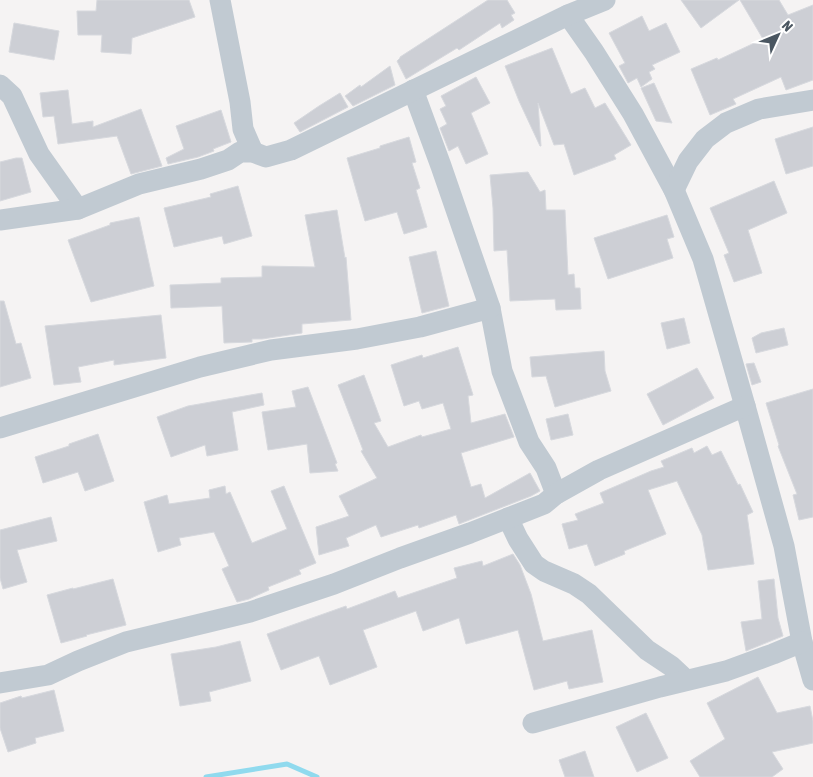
<svg xmlns="http://www.w3.org/2000/svg" width="813" height="777" font-family="'Asap Condensed',sans-serif">
<style>
.lines{fill:none;stroke-linecap:round;stroke-linejoin:round}
.stream{stroke:#90daee;stroke-width:5}
.building{fill:#cdcfd5;stroke:#d7d9de}
.minor{stroke:#c1cad2;stroke-width:21}
</style>
<rect width="100%" height="100%" fill="#f5f3f3"/>
<g class="lines">
<polyline class="stream" points="206,777 287,764 317,777"/>
</g>
<g class="building">
<polygon points="97,0 189,0 195,17 132,38 131,54 101,52 102,35 78,35 77,11 96,11"/>
<polygon points="488,0 507,0 515,13 511,15 514,20 502,28 500,23 459,50 457,48 406,79 397,61 400,58 400,57"/>
<polygon points="681,0 739,0 701,28"/>
<polygon points="740,0 779,0 788,15 813,5 813,80 786,90 781,77 733,99 736,104 710,115 691,69 717,58 718,60 763,39"/>
<polygon points="642,16 649,31 666,23 680,52 652,65 655,69 649,72 652,79 641,87 637,78 628,83 626,79 619,66 625,63 609,33"/>
<polygon points="14,23 59,31 54,60 9,52"/>
<polygon points="552,48 571,94 585,88 595,108 605,103 631,145 614,155 616,159 574,175 564,144 554,145 538,103 541,146 540,146 519,101 505,66"/>
<polygon points="390,66 395,85 353,106 345,96 360,85 361,87"/>
<polygon points="476,77 490,103 471,113 488,154 466,164 458,146 449,151 440,128 447,124 440,109 446,106 441,96"/>
<polygon points="654,83 672,123 656,121 641,88"/>
<polygon points="68,90 72,124 93,121 93,127 141,109 162,166 131,174 117,136 58,144 54,116 43,117 40,93"/>
<polygon points="340,93 348,107 300,132 294,123 319,106"/>
<polygon points="221,110 231,142 213,149 214,151 198,157 168,164 166,158 184,149 176,126"/>
<polygon points="813,127 813,166 786,174 775,139"/>
<polygon points="409,137 416,162 412,163 420,188 416,190 427,227 404,234 397,212 365,221 347,158 380,148 380,146"/>
<polygon points="16,158 22,158 31,192 0,201 0,162"/>
<polygon points="528,172 540,192 545,190 546,210 565,210 568,275 574,274 575,288 580,288 581,309 556,310 555,299 510,301 507,250 494,251 493,208 490,175"/>
<polygon points="774,181 787,213 748,230 762,273 734,282 724,255 729,253 710,208"/>
<polygon points="238,186 252,236 224,244 222,236 174,247 164,208 211,197 210,194"/>
<polygon points="337,210 345,258 346,257 351,320 302,324 302,333 262,339 252,339 252,342 251,342 224,343 222,306 171,308 170,285 221,283 221,278 262,277 262,266 315,267 305,215"/>
<polygon points="667,215 674,237 667,239 673,258 608,279 594,238"/>
<polygon points="139,217 154,286 91,302 68,240 110,225 110,223"/>
<polygon points="436,251 449,306 422,313 409,257"/>
<polygon points="0,301 4,301 16,344 21,343 31,378 0,387"/>
<polygon points="161,315 166,358 114,365 114,360 78,367 81,382 54,385 45,326"/>
<polygon points="684,318 690,343 667,349 661,323"/>
<polygon points="784,328 788,345 756,353 752,338 761,333"/>
<polygon points="458,347 473,395 468,396 471,423 505,414 514,437 461,453 471,487 481,484 485,498 530,473 540,491 531,496 459,524 456,515 419,528 418,525 381,537 376,525 346,538 349,546 319,555 316,527 349,516 339,496 377,478 361,451 363,450 338,385 364,375 381,421 374,423 388,447 421,435 422,437 451,429 443,403 422,409 419,401 404,406 391,365 422,355 423,358"/>
<polygon points="604,351 605,371 611,391 555,407 546,376 532,377 530,357"/>
<polygon points="754,363 761,382 752,385 746,364"/>
<polygon points="697,368 714,398 663,425 647,394"/>
<polygon points="308,387 337,463 335,464 338,471 310,473 307,444 268,450 262,412 296,407 292,391"/>
<polygon points="813,389 813,517 799,520 793,495 797,494 778,446 779,445 766,403"/>
<polygon points="262,393 264,405 232,412 238,450 207,456 205,445 171,457 157,417 188,406"/>
<polygon points="568,414 573,435 551,440 546,419"/>
<polygon points="98,434 114,481 85,491 78,472 43,483 35,457 69,446 69,444"/>
<polygon points="707,446 712,455 721,451 738,485 740,484 753,512 747,515 754,564 708,570 702,535 677,481 648,490 666,534 624,551 625,554 595,566 587,544 569,549 562,524 578,520 575,514 604,503 600,493 651,471 664,467 661,461 692,448 694,453"/>
<polygon points="225,486 226,494 230,492 252,543 287,529 271,491 284,486 316,563 299,570 301,574 268,587 269,590 249,599 237,602 222,569 229,566 214,532 179,538 181,545 158,552 144,502 167,495 169,504 210,498 209,490"/>
<polygon points="51,517 57,541 17,550 27,582 3,589 0,578 0,530"/>
<polygon points="513,554 520,565 531,594 543,641 592,630 603,682 569,689 567,681 534,690 518,630 466,644 459,618 423,631 416,611 363,630 377,667 330,685 319,656 281,670 267,634 346,606 347,609 395,591 398,598 457,578 454,568 482,561 483,566"/>
<polygon points="113,579 126,625 86,635 87,636 61,643 47,595 73,588 73,589"/>
<polygon points="774,579 778,618 783,636 746,651 741,622 762,619 758,581"/>
<polygon points="240,641 251,681 209,692 211,701 180,706 171,654 216,647"/>
<polygon points="758,677 777,713 810,706 813,721 813,743 772,752 783,769 772,777 700,777 690,761 725,739 707,703"/>
<polygon points="54,690 64,731 35,738 36,743 8,752 0,728 0,703 21,696 22,698"/>
<polygon points="646,713 668,758 637,772 616,727"/>
<polygon points="585,751 594,777 565,777 559,760"/>
</g>
<g class="lines">
<g class="minor">
<polyline points="220,0 240,102 243,129 253,152"/>
<polyline points="568,15 594,52 633,114 674,190 703,259 745,406 784,546 802,642 813,680"/>
<polyline points="0,85 12,96 39,154 78,209"/>
<polyline points="413,90 441,166 490,308 502,371 529,442 546,468 556,494"/>
<polyline points="674,190 688,161 705,139 726,123 759,109 813,100"/>
<polyline points="0,220 78,209 139,184 201,169 228,160 240,152 253,152 266,157 291,150 568,15 605,0"/>
<polyline points="0,428 200,367 271,350 357,339 420,327 490,308"/>
<polyline points="508,518 518,539 534,564 544,571 574,584 589,594 647,650 671,666 686,680"/>
<polyline points="0,683 48,675 78,661 126,642 250,612 334,584 400,558 470,533 544,504 556,494 599,470 745,406"/>
<polyline points="533,723 660,687 726,671 773,654 802,642"/>
</g>
</g>
<g transform="translate(778 35) rotate(46)" stroke="#ffffff" stroke-width="4" paint-order="stroke">
<path d="M0-4L9 19L0 12L-9 19Z" fill="#4a5661"/>
<text y="-8" font-size="14" font-weight="bold" text-anchor="middle" fill="#4a5661">N</text>
</g>
</svg>
